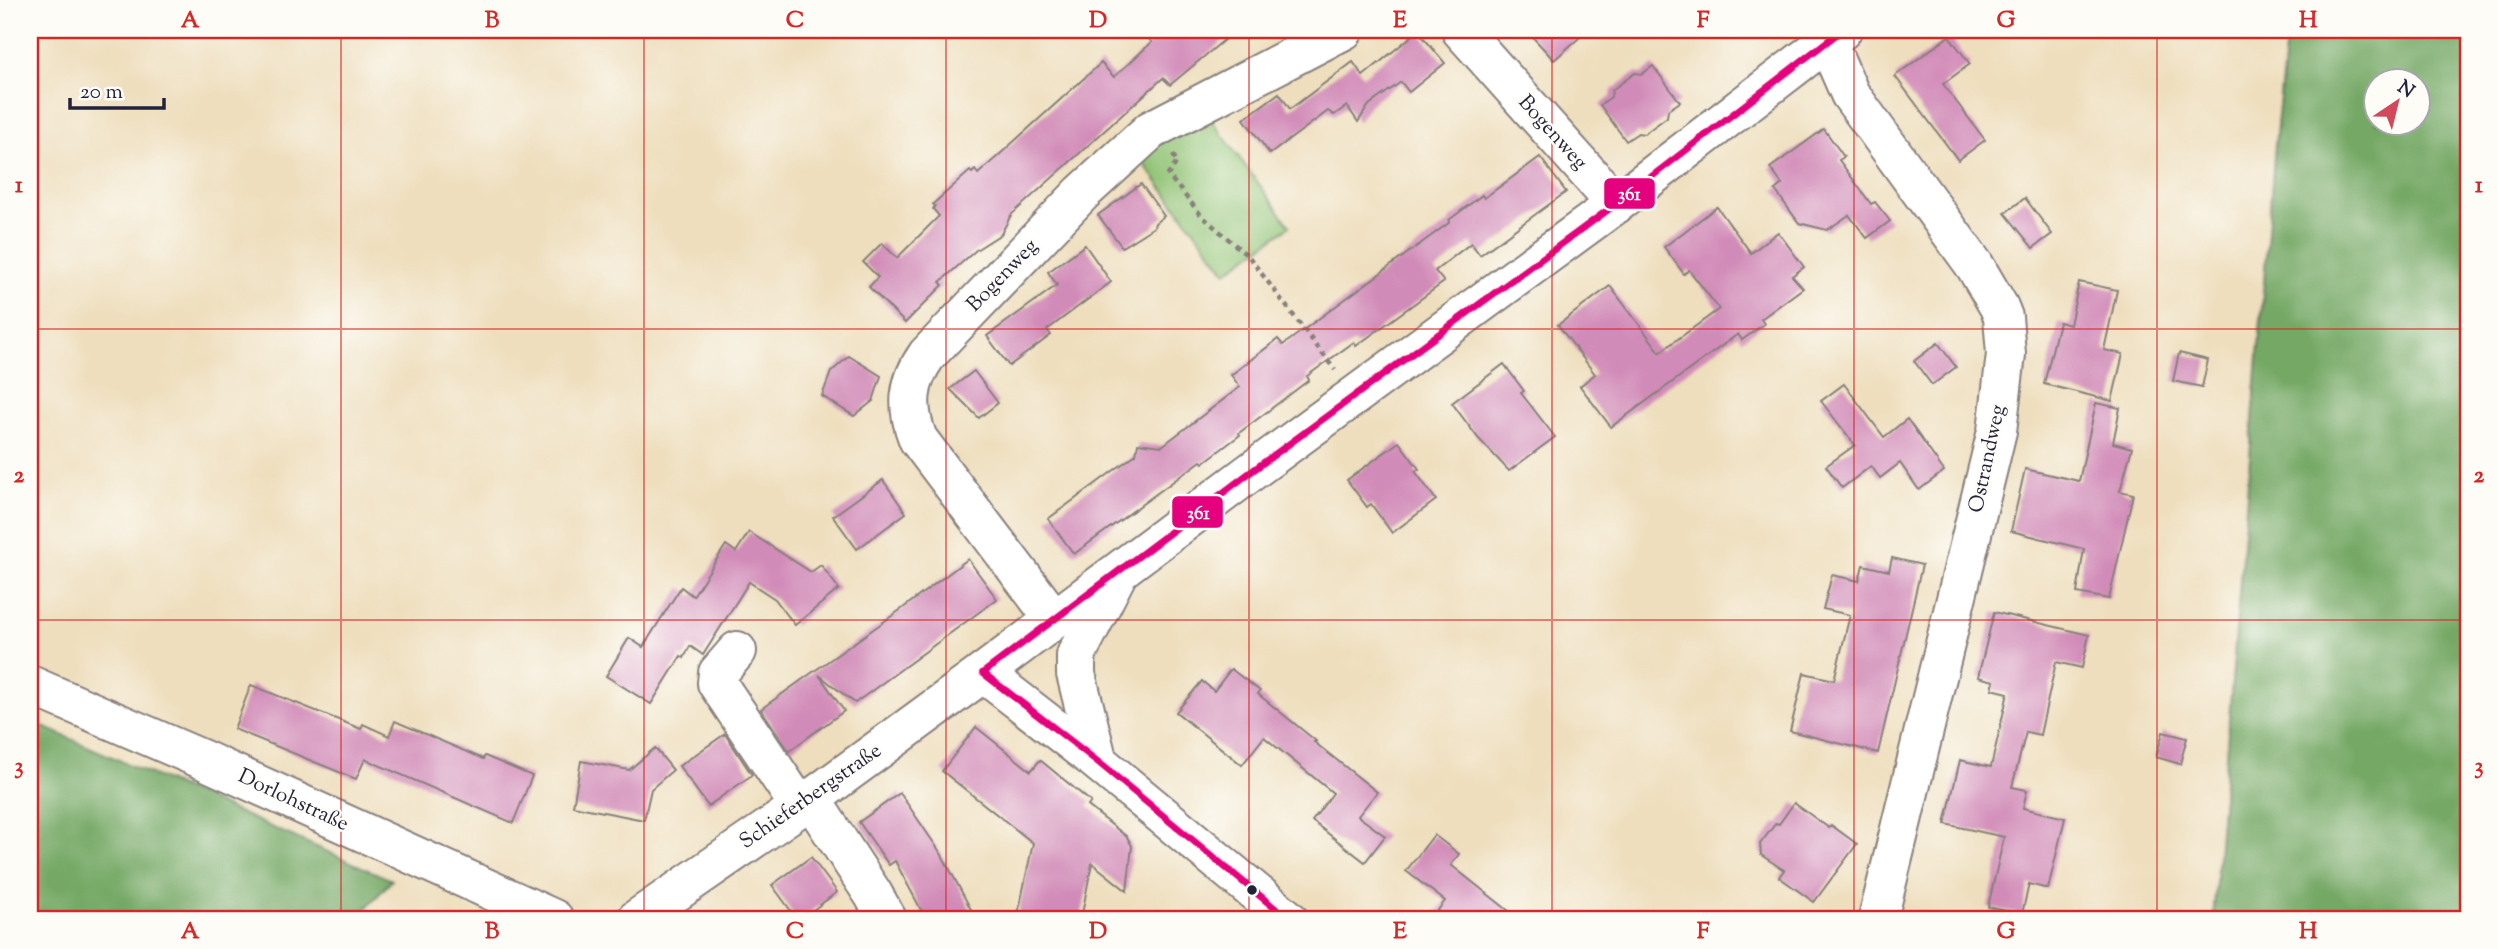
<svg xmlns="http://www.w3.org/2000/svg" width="2498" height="949" font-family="'Sorts Mill Goudy',serif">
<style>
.green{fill:#90c273;stroke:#597257;stroke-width:2}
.forest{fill:#74a865;stroke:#4b6550;stroke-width:2;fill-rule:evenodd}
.building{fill:#d18bb8}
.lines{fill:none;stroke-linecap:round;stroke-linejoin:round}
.minor-casing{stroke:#88807c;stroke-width:42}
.path{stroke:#88807c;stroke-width:4.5;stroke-dasharray:5 5;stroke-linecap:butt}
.minor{stroke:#fff;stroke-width:38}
.bus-1-casing{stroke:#fdfcf7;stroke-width:12}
.bus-1{stroke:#e5007d;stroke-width:7}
.grid{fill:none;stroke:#d62828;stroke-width:2;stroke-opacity:0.55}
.bus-dot{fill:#22223b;stroke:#fdfcf7;stroke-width:2.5}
.labels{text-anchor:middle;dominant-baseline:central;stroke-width:5;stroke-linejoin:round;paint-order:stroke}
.street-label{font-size:21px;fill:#22223b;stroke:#fdfcf7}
.line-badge{stroke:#fdfcf7;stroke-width:2.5}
.badge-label{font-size:19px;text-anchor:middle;font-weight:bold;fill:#fff}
.neatline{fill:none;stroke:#d62828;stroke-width:2.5}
.grid-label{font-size:23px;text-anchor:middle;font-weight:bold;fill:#d62828}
</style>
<rect width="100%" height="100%" fill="#fdfcf7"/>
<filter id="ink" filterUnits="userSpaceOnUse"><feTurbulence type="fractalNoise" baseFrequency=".0143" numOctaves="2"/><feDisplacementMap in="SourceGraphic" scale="14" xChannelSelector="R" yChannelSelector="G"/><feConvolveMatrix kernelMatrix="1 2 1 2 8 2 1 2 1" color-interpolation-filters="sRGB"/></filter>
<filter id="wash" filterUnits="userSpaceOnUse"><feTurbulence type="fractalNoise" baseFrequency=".00686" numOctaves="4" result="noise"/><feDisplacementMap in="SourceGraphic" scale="28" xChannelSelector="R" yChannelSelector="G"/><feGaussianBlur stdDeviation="1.57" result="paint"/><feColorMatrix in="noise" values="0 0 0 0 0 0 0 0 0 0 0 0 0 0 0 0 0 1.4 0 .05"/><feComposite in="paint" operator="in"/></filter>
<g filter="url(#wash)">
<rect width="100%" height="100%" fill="#eedebd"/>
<polygon class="green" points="1207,114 1290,226 1226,272 1138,156"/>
<g class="forest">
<path d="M2287,30H2468V919H2213L2275,144ZM2376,80H2418V122H2376Z"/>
<polygon points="30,721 392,880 356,919 30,919"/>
</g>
<g id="blocks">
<g class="building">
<polygon points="1139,30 1236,30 1170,85 1163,78 1011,215 1001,234 976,250 940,282 943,285 905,323 869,287 878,277 863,262 882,243 897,258 939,216 933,209 935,206 933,204 970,171 972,173 975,170 978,174 1101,63 1114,77 1152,42"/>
<polygon points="1526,30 1588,30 1554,60"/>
<polygon points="1418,31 1445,63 1409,92 1401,82 1369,105 1358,122 1347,106 1334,115 1328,111 1270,154 1244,119 1279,93 1290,109 1353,62 1363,76"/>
<polygon points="1949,36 1970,64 1943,84 1985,140 1958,160 1895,76"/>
<polygon points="1653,66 1680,102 1668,110 1667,117 1644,134 1638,133 1626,141 1600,105 1611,97 1612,90 1635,73 1642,74"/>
<polygon points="1824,129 1844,157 1839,160 1871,204 1875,202 1890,221 1867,238 1849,215 1827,230 1799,223 1775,190 1782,184 1770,168"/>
<polygon points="1540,157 1566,192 1480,255 1471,243 1435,271 1444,282 1356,346 1354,342 1307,376 1309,380 1239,433 1240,435 1203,463 1201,461 1074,554 1048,519 1136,454 1138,443 1162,446 1240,387 1231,375 1278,339 1283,345 1450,222 1449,220 1482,195 1484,198"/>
<polygon points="1141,184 1164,216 1155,223 1154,227 1122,247 1098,215"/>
<polygon points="2025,198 2052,234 2033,248 2005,213"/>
<polygon points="1717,207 1751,253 1778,232 1804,267 1792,276 1803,288 1761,319 1764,324 1742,340 1738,334 1611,427 1580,386 1595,374 1558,325 1610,286 1660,352 1719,309 1689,270 1684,274 1664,247"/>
<polygon points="1085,245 1111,282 1047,330 1051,335 1009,366 987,336 1057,285 1048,272"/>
<polygon points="2079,282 2117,290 2104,350 2123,354 2112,401 2044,384 2059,322 2070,325"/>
<polygon points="1938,343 1956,367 1932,385 1914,361"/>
<polygon points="2179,353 2208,360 2202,387 2173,381"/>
<polygon points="849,356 881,376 873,401 854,416 822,396 831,372"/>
<polygon points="1504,364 1524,391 1521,393 1555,437 1509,471 1478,438 1452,403"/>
<polygon points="974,371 998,403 979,418 950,389"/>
<polygon points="1844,384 1884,437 1907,419 1944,471 1919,490 1900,463 1880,478 1871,466 1842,488 1826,466 1855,445 1821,401"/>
<polygon points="2096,403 2120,408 2113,443 2132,448 2120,491 2133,494 2109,599 2077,593 2084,549 2011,531 2025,469 2079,481"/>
<polygon points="1399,442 1419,469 1415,471 1436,500 1392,533 1371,504 1367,507 1347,480"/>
<polygon points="883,480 906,513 857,549 833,516"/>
<polygon points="749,532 811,572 821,565 839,589 795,625 775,599 749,582 703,655 690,646 684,658 681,656 651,704 606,676 629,638 643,647 681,587 693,596 726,545 736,552"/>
<polygon points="1892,558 1922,565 1878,753 1790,731 1804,673 1834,680 1850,615 1823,609 1832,575 1859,581 1863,565 1889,571"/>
<polygon points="968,559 997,599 855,703 819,675 844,711 789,751 761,709 903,608"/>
<polygon points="1994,612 2089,635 2082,668 2056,662 2040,735 2026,732 2012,787 2027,790 2023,808 2065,818 2048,889 2029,884 2022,914 1988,907 2004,837 1945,824 1960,760 1991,767 2008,693 1992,689 1994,681 1978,677"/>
<polygon points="1231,669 1260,691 1258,694 1316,741 1314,742 1377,792 1358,816 1385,836 1365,862 1312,821 1333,793 1264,737 1242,765 1176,712 1202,681 1214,691"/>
<polygon points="251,685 361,729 363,724 389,736 395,721 483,759 485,756 532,776 513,823 365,759 356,779 234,729"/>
<polygon points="976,727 1031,771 1040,760 1091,802 1088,806 1127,837 1132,846 1127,891 1092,863 1081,919 1017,919 1033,843 942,771"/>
<polygon points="2163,732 2187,738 2180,764 2156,757"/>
<polygon points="725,734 752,775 708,806 679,766"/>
<polygon points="655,748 673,770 651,789 644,820 573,806 581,761 629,770"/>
<polygon points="900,793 942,855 976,919 926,919 895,861 889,865 859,822"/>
<polygon points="1794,803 1829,828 1831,825 1857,844 1814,902 1779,877 1784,870 1761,855 1760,844 1776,823 1779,824"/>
<polygon points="1434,835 1459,854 1451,865 1519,919 1431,919 1445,901 1406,871"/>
<polygon points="811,857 837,892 801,919 797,919 772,885"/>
</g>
</g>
</g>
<g filter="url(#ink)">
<use href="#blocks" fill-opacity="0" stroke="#88807c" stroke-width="2"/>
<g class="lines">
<g class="minor-casing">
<g id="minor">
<polyline points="1461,30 1616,204"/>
<polyline points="1822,30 1850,94 1975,266 1999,307 2003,317 2006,354 1997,431 1878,919"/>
<path d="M1054,619L918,439C906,408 907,383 927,355L1082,193L1151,130L1344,30"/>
<polyline points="737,651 718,673 717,683 800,807"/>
<polyline points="983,673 1098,762 1288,919"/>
<polyline points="30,685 206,761 554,919"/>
<polyline points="1098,762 1076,674 1076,655 1116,577"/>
<polyline points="811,799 873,894 887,919"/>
<polyline points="637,919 811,799 983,673 1248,474 1616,204 1842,30"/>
</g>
</g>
<polyline class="path" points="1173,155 1177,162 1168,175 1202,216 1249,257 1335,370"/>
<use href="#minor" class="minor"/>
<g class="bus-1-casing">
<g id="bus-1">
<polyline points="983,673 1248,474 1616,204 1842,30"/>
<polyline points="983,673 1098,762 1288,919"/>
</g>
</g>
<use href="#bus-1" class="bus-1"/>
</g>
</g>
<path class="grid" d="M341,30V919M644,30V919M946,30V919M1249,30V919M1552,30V919M1854,30V919M2157,30V919M30,329H2468M30,620H2468"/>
<circle class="bus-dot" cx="1252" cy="890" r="6"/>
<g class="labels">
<g class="street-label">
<text transform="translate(1552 133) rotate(48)">Bogenweg</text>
<text transform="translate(1003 276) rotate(-46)">Bogenweg</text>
<text transform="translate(1988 459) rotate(-78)">Ostrandweg</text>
<text transform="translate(811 797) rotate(-35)">Schieferbergstraße</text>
<text transform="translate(293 801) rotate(25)">Dorlohstraße</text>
</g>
</g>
<g class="line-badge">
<rect x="1603" y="177" width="53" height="33" rx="7" fill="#e5007d"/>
<rect x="1171" y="495" width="53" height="34" rx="7" fill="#e5007d"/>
</g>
<g class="badge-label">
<text x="1629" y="200">361</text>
<text x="1198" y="519">361</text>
</g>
<rect width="2498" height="949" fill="none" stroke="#fdfcf7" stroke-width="77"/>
<g transform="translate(2397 102) rotate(35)"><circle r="33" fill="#fdfcf7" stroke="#a5a5ac" stroke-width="2"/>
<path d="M0-5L12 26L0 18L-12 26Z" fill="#d1495b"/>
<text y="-10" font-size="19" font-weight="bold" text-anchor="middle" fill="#22223b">N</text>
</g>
<path d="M70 98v10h94v-10" fill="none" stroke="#22223b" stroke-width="3.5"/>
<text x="80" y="98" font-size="21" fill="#22223b" stroke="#fdfcf7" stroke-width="5" paint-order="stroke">20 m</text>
<rect x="38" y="38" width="2422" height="873" class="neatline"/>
<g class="grid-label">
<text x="190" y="27">A</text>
<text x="492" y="27">B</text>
<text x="795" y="27">C</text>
<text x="1098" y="27">D</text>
<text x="1400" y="27">E</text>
<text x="1703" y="27">F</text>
<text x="2006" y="27">G</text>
<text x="2308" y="27">H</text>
<text x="19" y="192">1</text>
<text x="2479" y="192">1</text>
<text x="19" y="482">2</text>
<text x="2479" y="482">2</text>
<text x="19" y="773">3</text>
<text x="2479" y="773">3</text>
<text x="190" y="938">A</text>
<text x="492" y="938">B</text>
<text x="795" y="938">C</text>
<text x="1098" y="938">D</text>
<text x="1400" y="938">E</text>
<text x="1703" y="938">F</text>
<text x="2006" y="938">G</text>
<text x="2308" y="938">H</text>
</g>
</svg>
